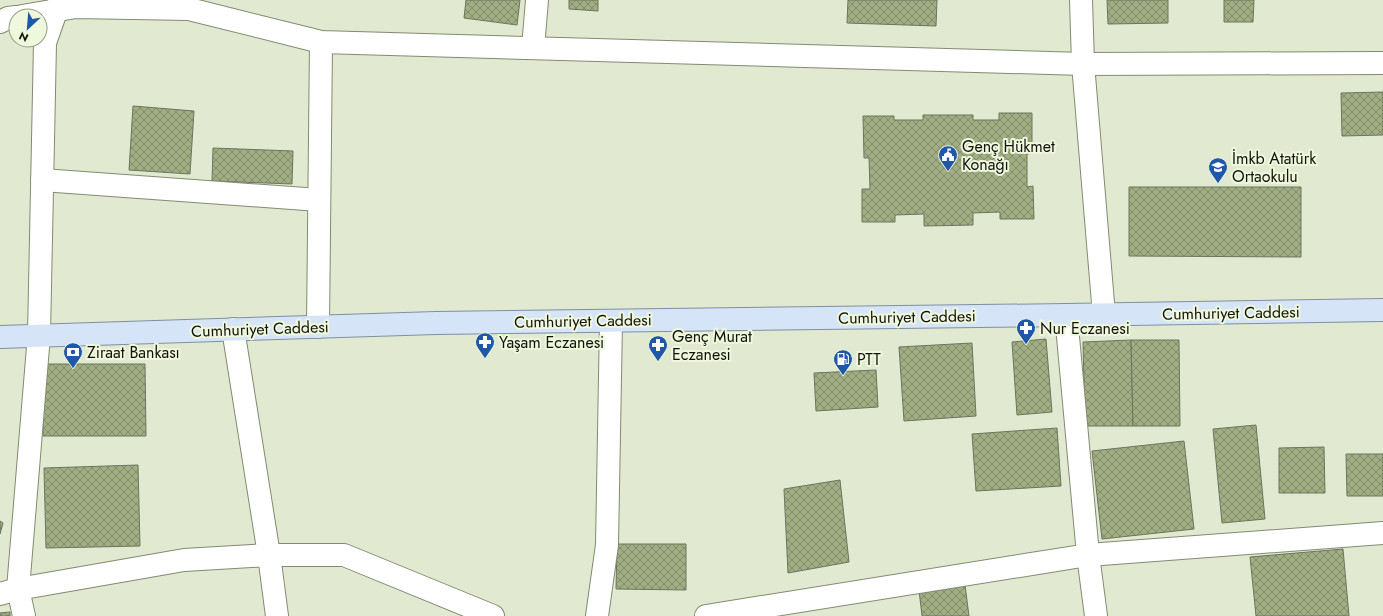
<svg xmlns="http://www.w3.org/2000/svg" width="1383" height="616" font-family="Jost,sans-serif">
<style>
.building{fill:url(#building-cross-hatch);stroke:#6d745e}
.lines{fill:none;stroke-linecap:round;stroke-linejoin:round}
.minor-casing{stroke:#838a73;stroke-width:24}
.major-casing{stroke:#7f8fa2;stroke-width:24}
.minor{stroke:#fff;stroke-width:22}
.major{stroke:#d6e4f8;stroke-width:22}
.labels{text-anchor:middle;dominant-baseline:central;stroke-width:4;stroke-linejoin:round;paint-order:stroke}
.poi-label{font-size:16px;fill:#10130a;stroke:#eff7dd;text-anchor:start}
.street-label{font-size:16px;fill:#10130a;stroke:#eff7dd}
</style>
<defs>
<pattern id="building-cross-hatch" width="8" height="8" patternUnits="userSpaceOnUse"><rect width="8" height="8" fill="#a1ad83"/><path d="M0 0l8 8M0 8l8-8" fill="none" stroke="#828c69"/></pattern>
</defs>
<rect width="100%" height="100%" fill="#e1ead0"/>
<g class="building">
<polygon points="466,0 520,0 517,25 464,18"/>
<polygon points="569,0 598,0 598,11 569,9"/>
<polygon points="848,0 937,0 936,26 847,23"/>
<polygon points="1107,0 1168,0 1168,23 1108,24"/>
<polygon points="1224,0 1254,0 1253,22 1224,22"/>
<polygon points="1383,92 1383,135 1342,136 1341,93"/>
<polygon points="133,106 194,111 190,174 129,170"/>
<polygon points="999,113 1032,113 1032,153 1027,154 1027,187 1033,186 1034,219 1000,219 1000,212 973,213 973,225 924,226 924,214 895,215 895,222 862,222 862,189 870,189 869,158 864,158 863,116 894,116 894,120 923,120 923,115 973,115 973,120 999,120"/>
<polygon points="213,148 293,151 292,184 212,181"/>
<polygon points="1129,187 1301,187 1301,257 1129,256"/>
<polygon points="1046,339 1052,412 1017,415 1012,342"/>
<polygon points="1131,340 1133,426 1085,426 1083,342"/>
<polygon points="1131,340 1179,340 1180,426 1133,426"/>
<polygon points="972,343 976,416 904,421 899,347"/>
<polygon points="43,364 145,364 146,436 43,436"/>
<polygon points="876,370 878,407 816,411 814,373"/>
<polygon points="1256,425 1265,519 1222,523 1213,429"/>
<polygon points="1057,428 1061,486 976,491 972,434"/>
<polygon points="1184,441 1194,529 1102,539 1092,451"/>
<polygon points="1324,447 1325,493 1279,493 1279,448"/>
<polygon points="1346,454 1383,454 1383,496 1347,496"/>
<polygon points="138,465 140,546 46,548 44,468"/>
<polygon points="840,480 849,562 788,573 784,489"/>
<polygon points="0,521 3,523 0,534"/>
<polygon points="617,544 686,544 686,590 616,589"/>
<polygon points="1343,549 1349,616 1256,616 1250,557"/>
<polygon points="965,585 969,616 922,616 919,590"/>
<polygon points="10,612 10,616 0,616 0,613"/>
</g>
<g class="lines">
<g class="minor-casing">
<g id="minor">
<polyline points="1081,0 1083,64 1104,315"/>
<polyline points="22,16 76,7 189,9 321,42 1083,64 1383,63"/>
<polyline points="0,22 8,18 16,17"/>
<polyline points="533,48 537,0"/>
<polyline points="42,180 319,200"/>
<polyline points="1066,315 1088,555 1096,616"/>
<polyline points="318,327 321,42"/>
<polyline points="233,329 269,555 277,616"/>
<polyline points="0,594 18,589 184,560 269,555 344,555 493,616"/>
<polyline points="24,616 18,589 39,335 45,43 60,0"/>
<polyline points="597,616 607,545 611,321"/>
<polyline points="706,616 1088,555 1383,533"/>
</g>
</g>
<g class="major-casing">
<polyline id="major" points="0,337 436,323 1066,315 1383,310"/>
</g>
<use href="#minor" class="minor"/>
<use href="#major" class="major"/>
</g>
<defs>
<g id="civic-pin" transform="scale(1)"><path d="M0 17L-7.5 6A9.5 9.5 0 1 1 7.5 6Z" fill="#1f57a9" stroke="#eff7dd"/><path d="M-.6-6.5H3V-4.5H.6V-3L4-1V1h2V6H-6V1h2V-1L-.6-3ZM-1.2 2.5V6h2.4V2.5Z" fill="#fff"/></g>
<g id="school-pin" transform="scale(1)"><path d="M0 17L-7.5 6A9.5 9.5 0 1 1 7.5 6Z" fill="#1f57a9" stroke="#eff7dd"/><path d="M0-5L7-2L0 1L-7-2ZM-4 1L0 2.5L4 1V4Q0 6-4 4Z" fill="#fff"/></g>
<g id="pharmacy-pin" transform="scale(1)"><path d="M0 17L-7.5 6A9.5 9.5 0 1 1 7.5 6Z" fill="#1f57a9" stroke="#eff7dd"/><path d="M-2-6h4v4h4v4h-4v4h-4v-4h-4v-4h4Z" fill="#fff"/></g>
<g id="bank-pin" transform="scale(1)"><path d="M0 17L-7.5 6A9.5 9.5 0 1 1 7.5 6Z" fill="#1f57a9" stroke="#eff7dd"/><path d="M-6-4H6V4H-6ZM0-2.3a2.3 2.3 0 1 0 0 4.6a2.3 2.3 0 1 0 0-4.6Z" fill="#fff"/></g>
<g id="fuel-pin" transform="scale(1)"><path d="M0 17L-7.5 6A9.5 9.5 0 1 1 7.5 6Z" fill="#1f57a9" stroke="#eff7dd"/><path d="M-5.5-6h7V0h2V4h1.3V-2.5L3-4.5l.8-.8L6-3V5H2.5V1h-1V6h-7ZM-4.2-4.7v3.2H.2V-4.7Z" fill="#fff"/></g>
</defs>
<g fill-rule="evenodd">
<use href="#civic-pin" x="948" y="155"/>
<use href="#school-pin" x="1218" y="167"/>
<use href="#pharmacy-pin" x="1026" y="328"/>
<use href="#pharmacy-pin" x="485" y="342"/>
<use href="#pharmacy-pin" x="658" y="345"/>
<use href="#bank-pin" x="73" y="352"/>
<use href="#fuel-pin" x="843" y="359"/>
</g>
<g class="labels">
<g class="poi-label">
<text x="962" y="146">Genç Hükmet<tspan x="962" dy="18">Konağı</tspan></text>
<text x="1232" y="158">İmkb Atatürk<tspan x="1232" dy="18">Ortaokulu</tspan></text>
<text x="1040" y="328">Nur Eczanesi</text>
<text x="672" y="336">Genç Murat<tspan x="672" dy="18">Eczanesi</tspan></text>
<text x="499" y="342">Yaşam Eczanesi</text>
<text x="87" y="352">Ziraat Bankası</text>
<text x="857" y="359">PTT</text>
</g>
<g class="street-label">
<text transform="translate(1231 313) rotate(-1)">Cumhuriyet Caddesi</text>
<text transform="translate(907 317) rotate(-1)">Cumhuriyet Caddesi</text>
<text transform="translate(583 321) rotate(-1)">Cumhuriyet Caddesi</text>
<text transform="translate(260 329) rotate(-2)">Cumhuriyet Caddesi</text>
</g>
</g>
<g transform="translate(28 28) rotate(206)"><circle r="19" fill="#eff7dd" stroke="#969c89"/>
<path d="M0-3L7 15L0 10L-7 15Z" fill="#1f57a9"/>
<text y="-6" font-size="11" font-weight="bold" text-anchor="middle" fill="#10130a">N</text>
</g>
</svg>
